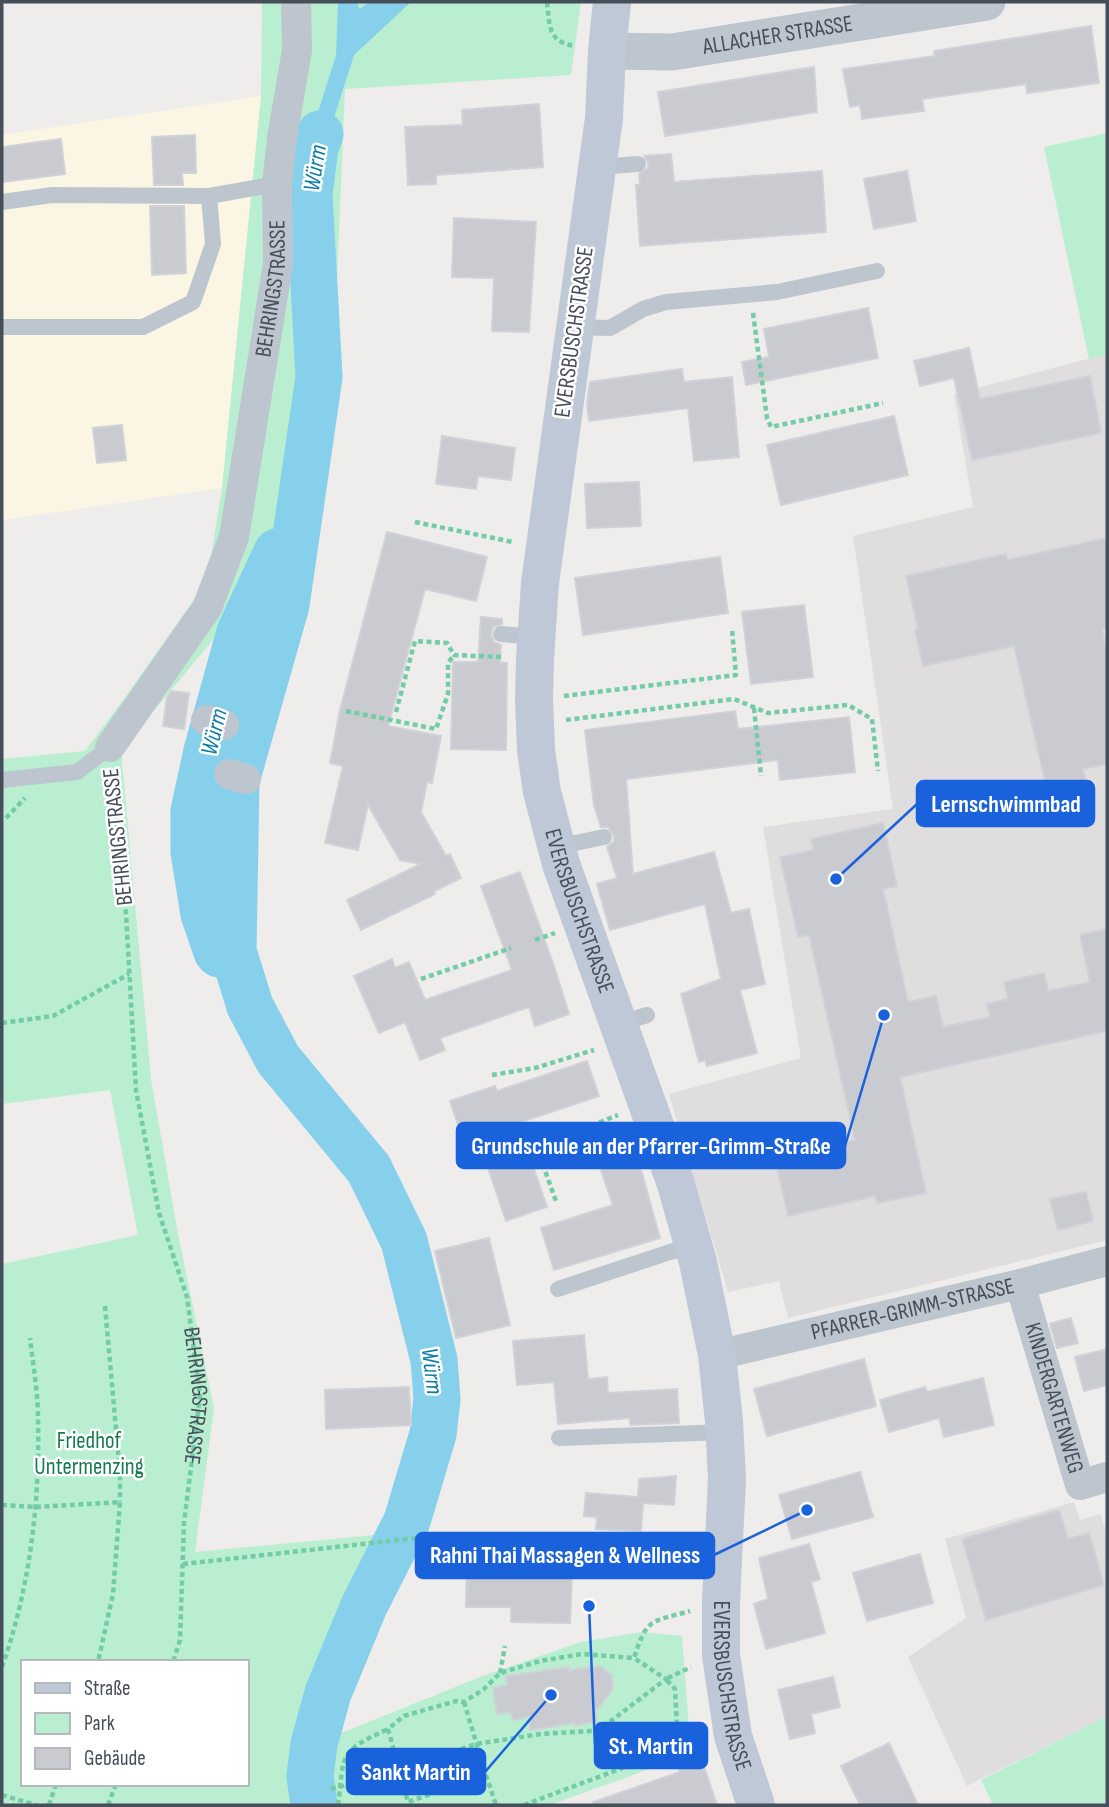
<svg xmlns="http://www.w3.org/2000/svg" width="1109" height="1807" font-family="'Sofia Sans Condensed',sans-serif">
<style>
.commercial{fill:#fbf6e4}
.education{fill:#e0ddde}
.green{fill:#b9eed1;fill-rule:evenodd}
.water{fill:#86d0eb}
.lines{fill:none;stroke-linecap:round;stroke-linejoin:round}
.river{stroke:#86d0eb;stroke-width:47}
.building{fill:#c9cbd1;stroke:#d0d2d8;stroke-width:2}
.path{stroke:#72cca5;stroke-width:4.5;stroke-dasharray:5 3.5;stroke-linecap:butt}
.service{stroke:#bdc6cf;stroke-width:16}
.minor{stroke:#bdc6cf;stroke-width:30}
.tertiary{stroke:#bdc6cf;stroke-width:37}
.secondary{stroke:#bec8d6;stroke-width:38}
.labels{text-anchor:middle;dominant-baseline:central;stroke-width:5;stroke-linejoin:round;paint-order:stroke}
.street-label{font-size:23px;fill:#454e59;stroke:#fff}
.park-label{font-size:23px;fill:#167a4e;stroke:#fff}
.water-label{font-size:24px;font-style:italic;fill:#0c7ca5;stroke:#fff}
.leader{fill:none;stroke:#1962dc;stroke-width:2.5}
.callout-dot{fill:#1962dc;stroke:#fff;stroke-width:2.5}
.callout{fill:#1962dc;stroke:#1962dc;stroke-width:2.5}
.callout-label{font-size:24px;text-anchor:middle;font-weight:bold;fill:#fff}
</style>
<rect width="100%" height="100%" fill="#efecec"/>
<polygon class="commercial" points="261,96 222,488 2,520 2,135"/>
<g class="education">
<polygon points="1107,354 1107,1240 788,1318 779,1281 728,1292 669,1094 801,1058 763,827 893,809 853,536 973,507 954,394"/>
<polygon points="1074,1502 1080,1520 1101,1514 1107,1537 1107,1716 967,1786 908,1657 966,1618 945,1539"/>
</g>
<g class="green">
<path d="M262,2H581L571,75L345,89L333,375L291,602L244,603L121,750L151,1079L178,1234L214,1408L195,1552L406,1532L314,1744L480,1677L581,1642L642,1632L682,1636L691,1754L550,1805H2V1264L138,1235L110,1090L2,1104V759L85,751L126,696L207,581L222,488L261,96ZM23,1662H247V1784H23Z"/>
<polygon points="1107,133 1107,354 1089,359 1044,147"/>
<polygon points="1107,1716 1107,1805 993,1805 981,1780"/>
</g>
<polygon class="water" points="338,2 358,2 359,9 370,2 411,2 354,55 324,149 312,197 306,197 307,146 336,56"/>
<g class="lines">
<g class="river">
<polyline points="219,954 217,952 204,914 194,852 194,811 207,751 240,632 277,552"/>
<polyline points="314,1805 310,1776 314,1744 328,1693 364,1606 407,1521 433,1434 437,1399 434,1360 404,1241 369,1169 278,1059 250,1006 233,951 236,781 286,605 319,377 309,194 315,147 320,134"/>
</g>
</g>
<g class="building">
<polygon points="1091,26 1099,83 1027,93 1026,84 922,99 924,111 862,119 860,105 850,107 843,69 935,56 934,51"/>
<polygon points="814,67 817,112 665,136 658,92"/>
<polygon points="539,104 543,167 436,175 436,184 408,185 405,127 463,125 462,110"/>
<polygon points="195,135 196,173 182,173 183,185 154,185 152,137"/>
<polygon points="61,139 65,174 2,182 2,147"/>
<polygon points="671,154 674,182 822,171 826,232 640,246 636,185 640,185 639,174 648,168 648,163 644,156"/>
<polygon points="907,171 916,221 874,229 864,179"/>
<polygon points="150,206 184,206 186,273 152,275"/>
<polygon points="454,218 536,222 529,332 492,331 494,278 452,277"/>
<polygon points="868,308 878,358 746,385 742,362 769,357 764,329"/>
<polygon points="969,348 980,399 1090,376 1101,433 972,460 954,378 920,386 914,361"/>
<polygon points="682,369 684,382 732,377 739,457 694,461 688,408 589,421 587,405 590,382"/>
<polygon points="894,416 908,475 781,505 767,445"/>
<polygon points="122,425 126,460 97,463 93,428"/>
<polygon points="442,436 515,448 511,480 478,476 476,489 436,484"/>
<polygon points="639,482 641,526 587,528 585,484"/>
<polygon points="387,532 487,557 476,601 425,589 388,726 441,736 432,783 427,782 421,812 446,856 450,854 461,878 434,891 435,894 361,930 347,900 421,864 400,860 368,805 358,850 325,843 343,766 330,763 340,710"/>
<polygon points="1107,538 1107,628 1102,629 1107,652 1107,764 1083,769 1086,781 1047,790 1014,646 923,666 915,630 918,629 906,576 1006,554 1007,560"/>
<polygon points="720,557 728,613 583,635 575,578"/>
<polygon points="804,605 813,677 751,684 742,612"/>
<polygon points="481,617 502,619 502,624 493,627 491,634 494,642 501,645 500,662 507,663 506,750 451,749 453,662 478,662"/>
<polygon points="171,691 189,693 184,729 163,726 167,697"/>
<polygon points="735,711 738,729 849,717 855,772 780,780 778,760 626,779 633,874 714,852 731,913 749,909 765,984 740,990 757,1053 707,1066 705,1060 699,1062 681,994 721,979 705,904 610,930 597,884 617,878 607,847 614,841 614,836 608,827 601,827 594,805 585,730"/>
<polygon points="883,823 897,886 883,889 908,1002 936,996 943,1027 990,1017 987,1004 1008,999 1004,982 1044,973 1048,991 1090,982 1080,935 1107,929 1107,1031 900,1077 926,1193 877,1203 875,1196 788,1216 775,1158 855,1140 809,935 798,937 780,857 814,850 811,839"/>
<polygon points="520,872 554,966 569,1014 535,1026 529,1007 440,1038 445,1050 420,1060 405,1022 379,1033 354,976 392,959 395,968 409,962 425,1000 512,970 481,886"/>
<polygon points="587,1061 599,1096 518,1123 547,1207 506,1221 484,1156 470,1161 450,1101 495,1086 497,1091"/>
<polygon points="626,1129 642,1173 660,1238 554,1270 541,1228 613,1205 591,1141"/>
<polygon points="1086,1192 1093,1221 1058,1230 1050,1199"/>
<polygon points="489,1238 510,1325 456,1338 435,1251"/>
<polygon points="1071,1318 1078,1343 1057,1348 1050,1324"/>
<polygon points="584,1335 588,1379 607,1377 608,1393 677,1389 679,1423 630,1425 630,1418 558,1424 554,1382 517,1385 513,1341"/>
<polygon points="1107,1349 1107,1385 1084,1391 1075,1357"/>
<polygon points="864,1359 876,1406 767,1436 754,1389"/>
<polygon points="983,1378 994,1425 944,1437 939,1418 889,1432 880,1400 925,1387 927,1392"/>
<polygon points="409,1387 411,1425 326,1429 325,1390"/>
<polygon points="860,1472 873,1517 792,1539 779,1495"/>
<polygon points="676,1476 674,1505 643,1503 641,1531 596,1529 597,1517 584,1516 586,1493 638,1497 639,1479"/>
<polygon points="1059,1510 1068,1539 1089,1533 1104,1585 986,1620 962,1539"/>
<polygon points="809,1544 820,1579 811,1582 825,1633 766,1649 754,1604 768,1599 759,1558"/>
<polygon points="920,1554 933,1603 867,1621 853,1573"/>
<polygon points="467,1560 513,1561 512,1575 572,1576 570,1623 511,1622 511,1607 466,1607"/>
<polygon points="600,1666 612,1675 613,1689 596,1711 597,1721 575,1726 575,1723 530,1730 529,1717 513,1720 511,1712 497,1714 493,1688 507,1685 506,1676 569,1667 569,1670"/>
<polygon points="833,1677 840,1707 811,1714 815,1733 790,1739 778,1690"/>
<polygon points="889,1743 918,1805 860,1805 841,1766"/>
<polygon points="701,1758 717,1805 594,1805 593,1802 680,1772 678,1766"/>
</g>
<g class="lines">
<g class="path">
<path d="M547,2C550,25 547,42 575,46"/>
<polyline points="753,313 767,418 771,427 883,403"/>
<polyline points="415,522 513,542"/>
<polyline points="564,696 736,675 732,629"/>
<polyline points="754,708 761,776"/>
<polyline points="346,711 436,729 448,694 448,663 454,655"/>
<polyline points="396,712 415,641 447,643 454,655 502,657"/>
<polyline points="566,720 734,699 768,713 848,705 872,719 878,771"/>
<path id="s1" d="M112,774L126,914L136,1090L159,1213L187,1297L200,1396L184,1523L180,1640L173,1662"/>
<polyline points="6,818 25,798"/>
<polyline points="535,940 555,933"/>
<polyline points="421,979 511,948"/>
<polyline points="2,1023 53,1016 129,974"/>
<polyline points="492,1075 535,1068 594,1050"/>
<polyline points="513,1126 534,1140 559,1138 618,1115"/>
<polyline points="534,1140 557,1204"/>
<polyline points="105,1306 120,1474 120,1502"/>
<polyline points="2,1505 37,1507 120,1502 113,1594 98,1662"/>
<polyline points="183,1564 417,1538 691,1559"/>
<path d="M2,1667C30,1587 40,1503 38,1418C38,1392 33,1365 30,1338"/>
<polyline points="500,1673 505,1646"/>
<path d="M464,1702L486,1775L408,1802L388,1729L404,1716L456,1701L464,1702L484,1689L500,1673L540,1661L582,1654L634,1658C647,1617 651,1622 690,1611"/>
<polyline points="486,1775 496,1805"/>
<polyline points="331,1789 366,1780 476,1744 541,1734 593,1731 607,1724 666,1679 634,1658"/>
<polyline points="2,1795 36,1805"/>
<polyline points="49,1805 56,1784"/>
<polyline points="108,1805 116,1784"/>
<path d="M338,1805C345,1752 337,1753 388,1729"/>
<polyline points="524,1805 678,1747 675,1689 666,1679 691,1667"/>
</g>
<g class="service">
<polyline points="597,167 638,164"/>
<polyline points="2,202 52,195 209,196 277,184"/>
<polyline points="2,327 143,327 193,302 213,244 209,196"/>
<polyline points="575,327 610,328 643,309 666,302 777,292 877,271"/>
<polyline points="501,634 536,637"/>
<polyline points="2,780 77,772 110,747"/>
<polyline points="556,847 604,837"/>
<polyline points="618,1024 647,1015"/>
<polyline points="558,1289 670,1252 693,1246"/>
<polyline points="559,1438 725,1432"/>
</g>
<g class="minor">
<polyline points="206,720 224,725"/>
<path id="s2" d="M110,747L207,608L234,537L278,264L277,184L282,138L297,50L296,2"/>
<polyline points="229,774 246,779"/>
<path id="s3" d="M1020,1284L1080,1485L1107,1477"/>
<path id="s4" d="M717,1355L1020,1284L1107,1261"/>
</g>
<path class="tertiary" id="s5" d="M607,51L672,52L987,2"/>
<path class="secondary" id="s6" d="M612,2L607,51L604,118L540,583L535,659L534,699L536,750L542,792L561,864L676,1184L698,1262L717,1355L724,1421L727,1479L721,1602V1655L733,1736L756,1805"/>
</g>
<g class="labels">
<g class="street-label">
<text stroke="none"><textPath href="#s5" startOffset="172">ALLACHER STRASSE</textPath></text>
<text stroke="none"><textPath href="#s2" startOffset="497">BEHRINGSTRASSE</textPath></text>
<text transform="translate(574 332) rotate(-82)">EVERSBUSCHSTRASSE</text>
<text transform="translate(118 837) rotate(-96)">BEHRINGSTRASSE</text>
<text stroke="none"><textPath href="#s6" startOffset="920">EVERSBUSCHSTRASSE</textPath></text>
<text stroke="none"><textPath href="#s4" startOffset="201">PFARRER-GRIMM-STRASSE</textPath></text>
<text stroke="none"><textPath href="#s1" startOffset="630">BEHRINGSTRASSE</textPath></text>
<text stroke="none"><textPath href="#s3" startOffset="119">KINDERGARTENWEG</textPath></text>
<text stroke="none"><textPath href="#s6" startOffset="1718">EVERSBUSCHSTRASSE</textPath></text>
</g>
<g class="park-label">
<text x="89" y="1441">Friedhof<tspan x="89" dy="26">Untermenzing</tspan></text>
</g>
<g class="water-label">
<text transform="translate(315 168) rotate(-81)">Würm</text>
<text transform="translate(214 732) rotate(-76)">Würm</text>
<text transform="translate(432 1371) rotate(83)">Würm</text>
</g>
</g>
<path class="leader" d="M836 879L917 804M884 1015L845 1146M807 1510L714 1555M589 1606L595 1745M551 1695L485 1772"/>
<g class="callout-dot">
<circle cx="836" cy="879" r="7"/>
<circle cx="884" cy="1015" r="7"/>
<circle cx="807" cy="1510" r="7"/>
<circle cx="589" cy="1606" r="7"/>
<circle cx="551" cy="1695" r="7"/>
</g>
<g class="callout">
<rect x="917" y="781" width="177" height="45" rx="7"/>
<rect x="457" y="1123" width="388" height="45" rx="7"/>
<rect x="416" y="1533" width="298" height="45" rx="7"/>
<rect x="595" y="1723" width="112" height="45" rx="7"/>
<rect x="347" y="1749" width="138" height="45" rx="7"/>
</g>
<g class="callout-label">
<text x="1006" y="812">Lernschwimmbad</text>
<text x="651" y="1154">Grundschule an der Pfarrer-Grimm-Straße</text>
<text x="565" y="1563">Rahni Thai Massagen &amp; Wellness</text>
<text x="651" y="1754">St. Martin</text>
<text x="416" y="1780">Sankt Martin</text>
</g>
<rect width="1109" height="1807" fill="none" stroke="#454e59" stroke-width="7"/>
<rect x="21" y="1660" width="228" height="126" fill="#ffffff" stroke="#b5b8bd" stroke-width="2"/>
<rect x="35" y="1683" width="35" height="10" fill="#bec8d6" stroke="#b5b8bd" stroke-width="2"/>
<text x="84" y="1695" font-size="21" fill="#454e59">Straße</text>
<rect x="35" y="1713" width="35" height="21" fill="#b9eed1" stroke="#b5b8bd" stroke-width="2"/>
<text x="84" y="1730" font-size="21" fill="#454e59">Park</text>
<rect x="35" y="1748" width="35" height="21" fill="#c9cbd1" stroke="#b5b8bd" stroke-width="2"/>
<text x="84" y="1765" font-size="21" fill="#454e59">Gebäude</text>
</svg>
